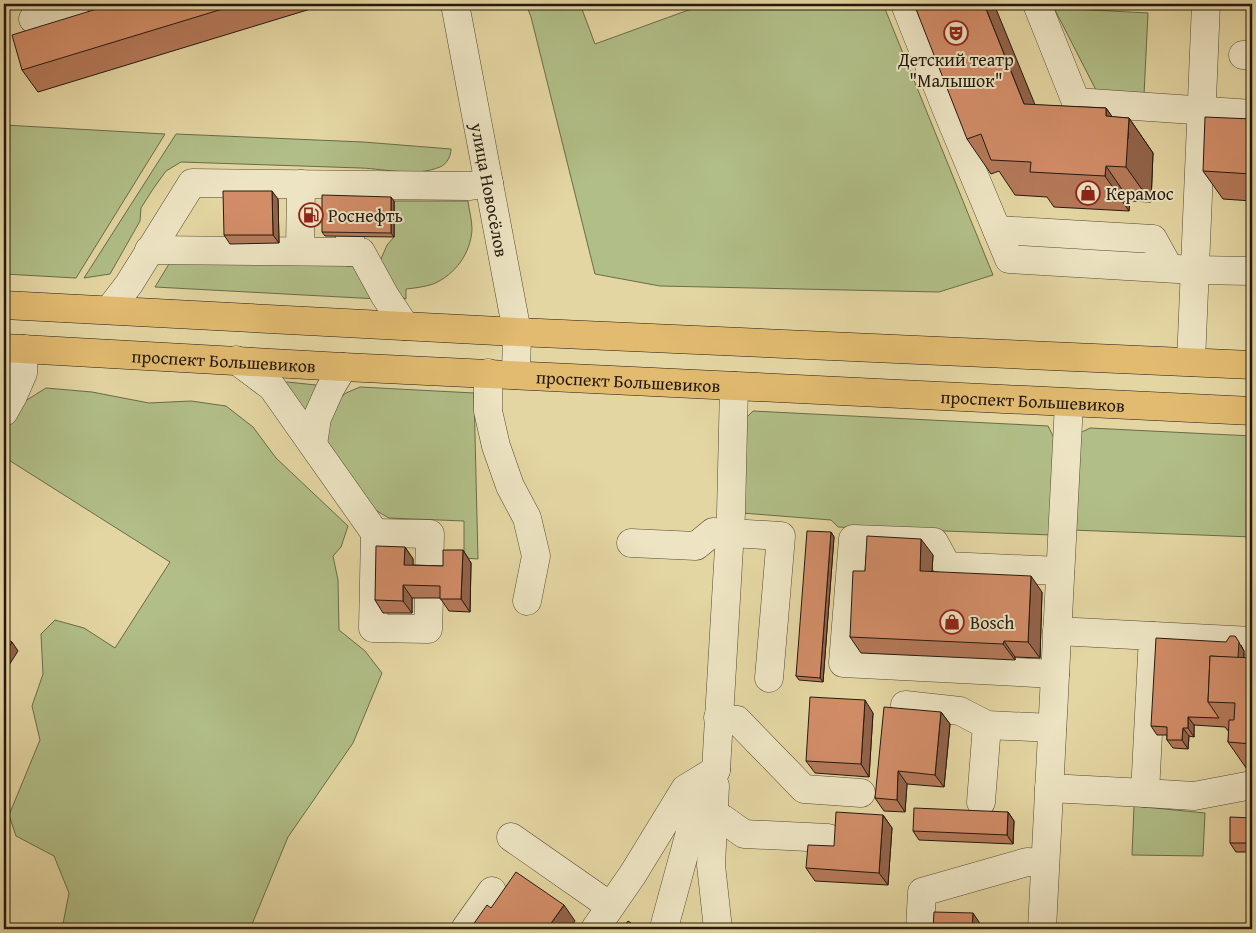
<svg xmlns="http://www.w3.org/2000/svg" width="1256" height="933" font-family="'Gentium Book Plus',serif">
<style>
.green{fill:#b1be87;stroke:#6a6b4a}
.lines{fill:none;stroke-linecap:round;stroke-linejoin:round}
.minor-casing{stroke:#544833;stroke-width:29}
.major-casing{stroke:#24180e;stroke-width:29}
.minor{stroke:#ede4c3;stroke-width:28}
.major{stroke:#e2bb71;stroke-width:28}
.wall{fill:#b57959;stroke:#24180e}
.shaded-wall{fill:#936349;stroke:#24180e}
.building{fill:#d28d68;stroke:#24180e}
.labels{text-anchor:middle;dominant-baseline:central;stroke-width:4;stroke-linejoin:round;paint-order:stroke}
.poi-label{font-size:18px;fill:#24180e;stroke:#ede4c3;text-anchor:start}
.street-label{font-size:18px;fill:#24180e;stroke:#ede4c3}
</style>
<rect width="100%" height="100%" fill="#e4d6a2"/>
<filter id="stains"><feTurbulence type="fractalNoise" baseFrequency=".004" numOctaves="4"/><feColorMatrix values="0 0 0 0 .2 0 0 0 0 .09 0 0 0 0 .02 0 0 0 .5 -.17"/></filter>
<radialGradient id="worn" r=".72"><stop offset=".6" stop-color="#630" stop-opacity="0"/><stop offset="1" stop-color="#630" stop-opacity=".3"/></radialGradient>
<g class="green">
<polygon points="526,4 580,4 595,44 705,4 883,4 993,275 939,292 660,286 595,274 531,17"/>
<polygon points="1054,8 1148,13 1144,95 1096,90"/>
<polygon points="4,125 165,134 76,278 4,274"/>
<path d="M176,134L363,142L451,149C451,156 447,164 440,167C416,177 386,169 361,168C301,166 241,164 181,162L166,171L153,189L141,208L140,221L110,274L84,278Z"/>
<path d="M394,201H468C469,210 472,220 472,229C471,253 455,275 433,284C424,287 415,288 406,289V299L390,293L379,272L381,259L387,245L394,237Z"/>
<polygon points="172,259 352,260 378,299 155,287"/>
<polygon points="287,382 316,385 317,387 305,411 284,383"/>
<polygon points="360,387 474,393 478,559 464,558 464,521 389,518 370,507 325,439 331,405 346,393"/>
<polygon points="46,388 92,392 149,403 191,401 226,406 253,427 276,458 348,526 341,547 333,556 338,580 339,630 365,651 382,673 353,743 288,837 250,929 62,929 69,893 54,856 16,836 9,815 40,740 32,706 43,674 41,634 55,620 84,628 115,648 170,562 4,457 4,431 14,408"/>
<polygon points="753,411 1048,426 1055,440 1051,535 838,527 831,520 742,513 743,428 747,417"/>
<polygon points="1090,428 1252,436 1252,537 1072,530 1080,433"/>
<polygon points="1134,806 1205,813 1203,856 1132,855"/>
</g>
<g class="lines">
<g class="minor-casing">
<g id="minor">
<path id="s1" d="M455,4L517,332L516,375"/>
<polyline points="905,4 946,108 1009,259 1194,270 1252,271"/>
<polyline points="1037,4 1076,102 1252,114"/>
<polyline points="33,19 76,4"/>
<polyline points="1243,55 1252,55"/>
<polyline points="997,230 1153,239 1169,268"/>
<polyline points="350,238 349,252 361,252 385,296 405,326"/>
<polyline points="149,250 349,252"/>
<polyline points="300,251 301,184"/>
<polyline points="109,310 129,284 192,183 470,186 489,183"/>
<polyline points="236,360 272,387 375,533"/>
<polyline points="1191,362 1206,4"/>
<polyline points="488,373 488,411 496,446 510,486 527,518 536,556 527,601"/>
<polyline points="4,412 13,396 23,373 24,349"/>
<polyline points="313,444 317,418 330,389 343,367"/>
<polyline points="631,543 696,546 713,532 781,536 769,678"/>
<polyline points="429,598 428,629 373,628 375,533 430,534 429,577"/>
<polyline points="1153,636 1252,641"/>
<polyline points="1055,674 843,663 853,539 934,542 947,566 1060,571"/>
<polyline points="905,705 960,711 987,725 1052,728"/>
<polyline points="718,718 737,720 804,789 861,793"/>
<polyline points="715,786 711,865 718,929"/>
<polyline points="1049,788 1145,793 1153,636 1057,631"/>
<polyline points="1145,793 1194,796 1252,785"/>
<polyline points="981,802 987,725"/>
<polyline points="713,818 723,819 744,834 828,838"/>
<polyline points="511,837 610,906"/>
<polyline points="665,924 692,825 716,770"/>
<polyline points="465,929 492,891"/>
<polyline points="595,929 633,874 685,789 716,770 731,513 734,386"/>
<polyline points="920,929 922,892 1027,862 1045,863"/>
<polyline points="1042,929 1069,403"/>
</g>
</g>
<g class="major-casing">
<g id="major">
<polyline points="4,305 517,332 1252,365"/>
<path id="s2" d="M4,348L343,367L1252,411"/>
</g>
</g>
<use href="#minor" class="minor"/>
<use href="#major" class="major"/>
</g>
<g class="wall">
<polygon points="113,4 327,4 38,92 22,70"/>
<polygon points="1035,105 1106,108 1112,117 1129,118 1153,153 1151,202 1130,201 1129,211 1054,207 1047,197 1015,195 999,171 991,174 967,139"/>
<polygon points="1252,119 1252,201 1223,199 1203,171"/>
<polygon points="278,199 279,243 230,244 224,235"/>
<polygon points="394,201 394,237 325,236 322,232"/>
<polygon points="831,532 834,537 823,682 799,680 796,676"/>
<polygon points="405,547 413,559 413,565 443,566 463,550 471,563 470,612 449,611 440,598 412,598 412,613 383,613 375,600"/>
<polygon points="933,555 932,571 1042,592 1040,658 1015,657 1015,660 861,653 850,637 865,571"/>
<polygon points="1241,645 1244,651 1244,658 1252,658 1252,775 1251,775 1228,742 1229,732 1225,727 1194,725 1194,737 1189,736 1188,749 1173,748 1167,740 1167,735 1157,735 1151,726"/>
<polygon points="941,712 950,724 944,787 907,784 905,812 884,811 875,798"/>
<polygon points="873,713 869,777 815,773 806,761"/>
<polygon points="1008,812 1014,821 1013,844 919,840 913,831"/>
<polygon points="883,815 892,828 888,885 815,881 806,868 834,846"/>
<polygon points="1252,818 1252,852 1236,852 1230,843"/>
</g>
<g class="shaded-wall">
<polygon points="984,4 994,4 1049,139 1024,104"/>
<polygon points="1106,108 1128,139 1129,118 1153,153 1151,202 1126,167 1106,116"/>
<polygon points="1106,166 1130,201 1129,211 1105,176"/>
<polygon points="272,191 278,199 279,243 273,235"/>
<polygon points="391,197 394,201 394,237 391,233"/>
<polygon points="831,532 834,537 823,682 820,678"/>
<polygon points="921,539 933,555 931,587 920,571"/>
<polygon points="405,547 413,559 413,577 404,565"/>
<polygon points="463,550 471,563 470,612 461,599"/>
<polygon points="1031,576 1042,592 1040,658 1028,642"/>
<polygon points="403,585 412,598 412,613 403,601"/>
<polygon points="1235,636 1244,651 1242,689"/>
<polygon points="1004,641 1015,657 1015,660 1003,644"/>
<polygon points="12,642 18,651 4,673 4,655"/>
<polygon points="865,700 873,713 869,777 861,764"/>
<polygon points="941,712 950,724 944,787 935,775"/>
<polygon points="1188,717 1194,725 1194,737 1188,728"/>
<polygon points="1183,728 1189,736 1188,749 1182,740"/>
<polygon points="898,771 907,784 905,812 897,800"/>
<polygon points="1008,812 1014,821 1013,844 1007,835"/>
<polygon points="883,815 892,828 888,885 879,873"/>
<polygon points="564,905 575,921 569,929 547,929"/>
<polygon points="973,913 981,925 981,929 972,929"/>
</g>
<g class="building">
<polygon points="113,4 239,4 22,70 12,35"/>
<polygon points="914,4 984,4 1024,104 1106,108 1106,116 1129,118 1126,167 1106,166 1105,176 1030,172 1031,162 991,160 981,134 967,139"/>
<polygon points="1205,117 1252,119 1252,174 1203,171"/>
<polygon points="223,191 272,191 273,235 224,235"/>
<polygon points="322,195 391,197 391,233 322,232"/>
<polygon points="807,531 831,532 820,678 796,676"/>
<polygon points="867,536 921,539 920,571 1031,576 1028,642 1004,641 1003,644 850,637 853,571 865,571"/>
<polygon points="376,546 405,547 404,565 443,566 443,550 463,550 461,599 440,599 440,586 403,585 403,601 375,600"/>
<polygon points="1230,636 1235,636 1239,642 1238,658 1210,656 1208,702 1219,718 1188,717 1188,728 1183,728 1182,740 1167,740 1167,727 1151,726 1156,638 1226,642"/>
<polygon points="4,637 12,642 4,655"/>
<polygon points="1210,656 1252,658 1252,744 1228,742 1229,720 1234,720 1235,703 1208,702"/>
<polygon points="810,697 865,700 861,764 806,761"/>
<polygon points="884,707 941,712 935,775 898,771 897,800 875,798"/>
<polygon points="914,808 1008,812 1007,835 913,831"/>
<polygon points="836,812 883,815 879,873 806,868 808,845 834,846"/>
<polygon points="1230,817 1252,818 1252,843 1230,843"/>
<polygon points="516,872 564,905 547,929 470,929 487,905 491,908"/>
<polygon points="934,912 973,913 972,929 933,929"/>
<polygon points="628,921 639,929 622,929"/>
</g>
<defs>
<g id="theatre-ring" transform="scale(1.25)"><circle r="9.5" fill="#ede4c3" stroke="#8f2418" stroke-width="1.5"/><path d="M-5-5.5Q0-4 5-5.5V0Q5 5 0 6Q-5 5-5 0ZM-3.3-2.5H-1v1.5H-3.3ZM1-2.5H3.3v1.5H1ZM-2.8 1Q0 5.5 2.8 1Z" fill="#8f2418"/></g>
<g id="shop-ring" transform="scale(1.25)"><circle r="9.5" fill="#ede4c3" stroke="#8f2418" stroke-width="1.5"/><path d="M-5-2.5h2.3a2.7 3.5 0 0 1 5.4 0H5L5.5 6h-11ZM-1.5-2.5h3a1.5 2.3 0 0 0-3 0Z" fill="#8f2418"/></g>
<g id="fuel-ring" transform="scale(1.25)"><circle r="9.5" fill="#ede4c3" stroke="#8f2418" stroke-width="1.5"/><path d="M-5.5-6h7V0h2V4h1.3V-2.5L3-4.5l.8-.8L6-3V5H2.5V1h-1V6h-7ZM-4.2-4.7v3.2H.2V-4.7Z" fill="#8f2418"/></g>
</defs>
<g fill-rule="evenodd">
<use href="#theatre-ring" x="956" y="33"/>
<use href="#shop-ring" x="1088" y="193"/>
<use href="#fuel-ring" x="311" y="215"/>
<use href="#shop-ring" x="952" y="622"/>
</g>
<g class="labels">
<g class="poi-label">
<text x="956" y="59" text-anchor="middle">Детский театр<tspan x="956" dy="21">"Малышок"</tspan></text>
<text x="1106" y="193">Керамос</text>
<text x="328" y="215">Роснефть</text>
<text x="970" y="622">Bosch</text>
</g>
<g class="street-label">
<text stroke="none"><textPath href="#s1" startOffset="189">улица Новосёлов</textPath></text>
<text stroke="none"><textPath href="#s2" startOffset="220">проспект Большевиков</textPath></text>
<text stroke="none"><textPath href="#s2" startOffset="625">проспект Большевиков</textPath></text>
<text stroke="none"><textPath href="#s2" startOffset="1030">проспект Большевиков</textPath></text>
</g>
</g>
<rect width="1256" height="933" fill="none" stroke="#e4d6a2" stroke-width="20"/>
<rect x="5" y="5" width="1246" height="923" fill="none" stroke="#24180e" stroke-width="2.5"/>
<rect x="10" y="10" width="1236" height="913" fill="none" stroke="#24180e"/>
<rect width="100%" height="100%" filter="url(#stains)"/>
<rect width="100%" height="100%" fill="url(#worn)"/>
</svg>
